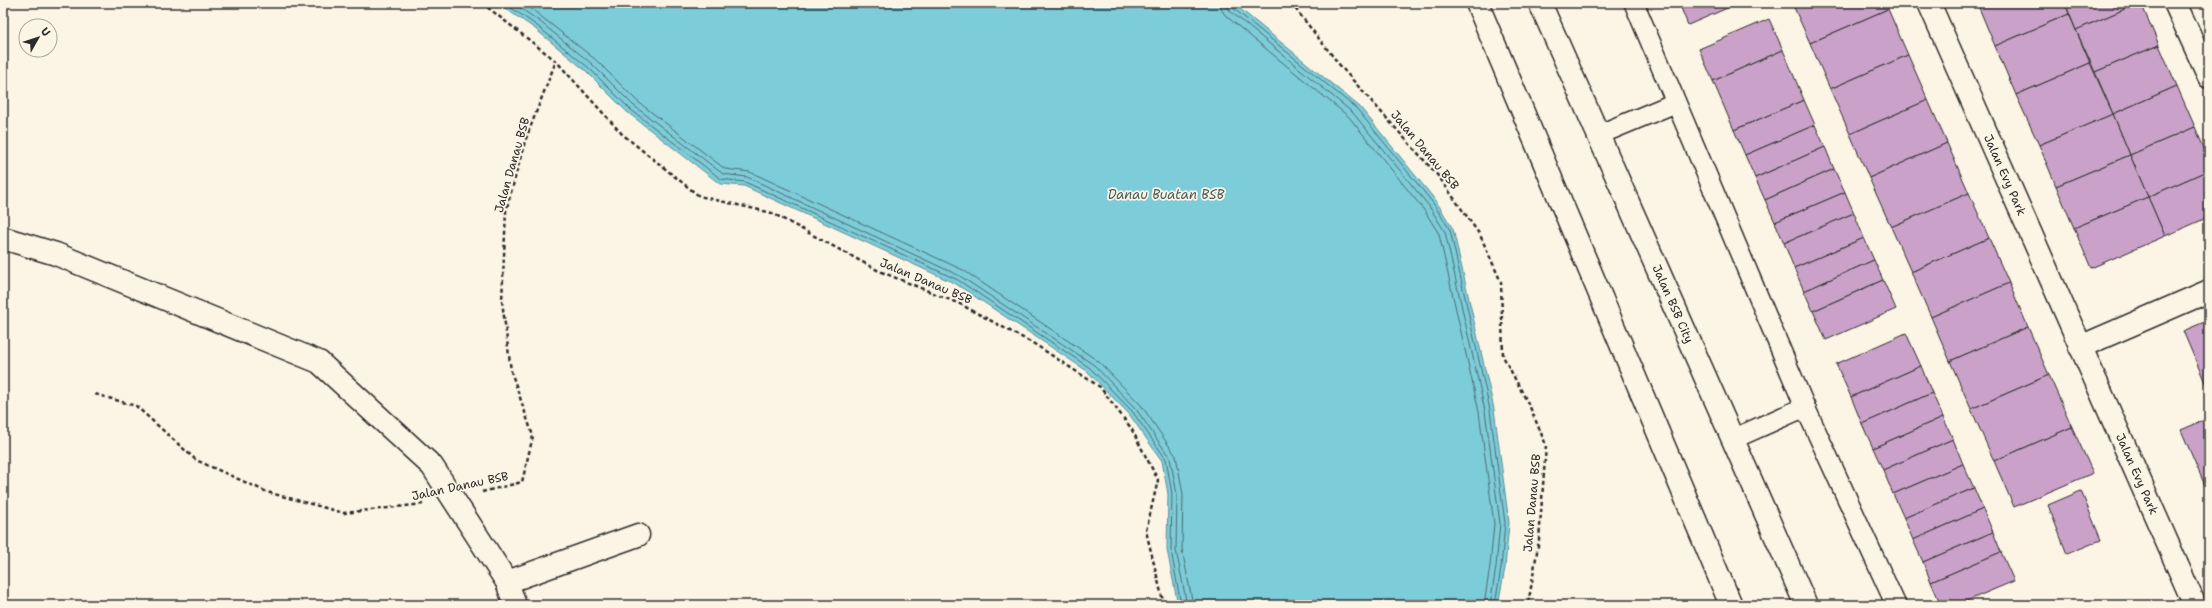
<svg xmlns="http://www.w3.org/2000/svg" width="2212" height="608" font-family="'Shantell Sans',sans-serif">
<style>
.water{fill:#7dccd9;stroke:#5c8c93}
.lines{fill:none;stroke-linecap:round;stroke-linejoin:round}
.shore{stroke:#4c6b71;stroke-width:1}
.building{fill:#caa2c9;stroke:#2b2b2b}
.service-casing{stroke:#2b2b2b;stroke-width:22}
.minor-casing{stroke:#2b2b2b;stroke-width:25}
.tertiary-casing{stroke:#2b2b2b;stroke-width:25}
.path{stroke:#2b2b2b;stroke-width:2.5;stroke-dasharray:4 3;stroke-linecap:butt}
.service{stroke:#fcf5e5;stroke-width:19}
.minor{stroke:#fcf5e5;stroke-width:22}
.tertiary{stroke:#fcf5e5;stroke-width:22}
.labels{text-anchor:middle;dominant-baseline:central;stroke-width:3.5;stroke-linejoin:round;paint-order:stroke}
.street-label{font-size:12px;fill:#2b2b2b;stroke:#fcf5e5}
.water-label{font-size:13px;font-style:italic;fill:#445b5f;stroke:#fcf5e5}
</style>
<rect width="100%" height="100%" fill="#fcf5e5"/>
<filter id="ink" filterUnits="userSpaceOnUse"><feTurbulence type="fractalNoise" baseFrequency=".025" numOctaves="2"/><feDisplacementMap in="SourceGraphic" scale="8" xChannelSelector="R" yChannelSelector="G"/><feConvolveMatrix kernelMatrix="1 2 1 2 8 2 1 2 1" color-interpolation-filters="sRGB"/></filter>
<g filter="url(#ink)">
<polygon class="water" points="497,3 1233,3 1360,107 1436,201 1453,229 1494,409 1509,523 1505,568 1498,605 1178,605 1167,550 1168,494 1162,461 1129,414 1087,371 956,284 744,186 720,184 627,112 586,71 534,28"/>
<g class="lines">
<g class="shore">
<polyline points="504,3 536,25 589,68 630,109 721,179 745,182 958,280 1090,368 1132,411 1166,459 1172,494 1171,550 1181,605"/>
<polyline points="513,3 539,21 592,64 633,105 723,174 747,177 960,276 1094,365 1136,409 1170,458 1177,494 1176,550 1187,605"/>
<polyline points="524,3 596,60 637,101 725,169 750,172 963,270 1098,361 1141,405 1176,456 1183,494 1182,549 1193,605"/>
<polyline points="1220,3 1221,9 1226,16 1349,117 1424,210 1439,234 1479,412 1494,524 1490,566 1484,605"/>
<polyline points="1226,3 1230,11 1353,113 1429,206 1445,232 1485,411 1500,523 1496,567 1490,605"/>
<polyline points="1231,3 1233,8 1357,109 1433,203 1450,230 1490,410 1505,523 1501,568 1495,605"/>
</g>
</g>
<g class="building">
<polygon points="1679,3 1739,3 1688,25"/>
<polygon points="1792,3 1885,3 1888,9 1810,43"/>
<polygon points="1977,3 2065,3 2069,14 1995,46"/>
<polygon points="2065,3 2139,3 2076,30"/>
<polygon points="2139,3 2141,3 2159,45 2095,72 2076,30"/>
<polygon points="1888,9 1908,55 1830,89 1810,43"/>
<polygon points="2069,14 2090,63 2016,95 1995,46"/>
<polygon points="1769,19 1783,50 1713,81 1699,49"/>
<polygon points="2159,45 2177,86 2113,114 2095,72"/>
<polygon points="1783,50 1804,100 1734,130 1713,81"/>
<polygon points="1908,55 1928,100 1850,134 1830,89"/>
<polygon points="2090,63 2113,114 2039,145 2016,95"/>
<polygon points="2177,86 2195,127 2130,155 2113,114"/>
<polygon points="1804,100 1815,125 1745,155 1734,130"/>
<polygon points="1928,100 1947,143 1869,178 1850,134"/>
<polygon points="2113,114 2130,155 2056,186 2039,145"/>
<polygon points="1815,125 1825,147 1755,178 1745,155"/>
<polygon points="2195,127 2209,160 2209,170 2148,197 2130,155"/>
<polygon points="1947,143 1969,193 1891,227 1869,178"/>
<polygon points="1825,147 1834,169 1765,200 1755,178"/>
<polygon points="2130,155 2148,197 2074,228 2056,186"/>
<polygon points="1834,169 1845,192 1775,222 1765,200"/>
<polygon points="2209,170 2209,217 2165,236 2148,197"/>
<polygon points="1845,192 1854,213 1784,243 1775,222"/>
<polygon points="1969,193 1989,238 1911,272 1891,227"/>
<polygon points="2148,197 2165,236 2091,268 2074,228"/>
<polygon points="1854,213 1864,238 1794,268 1784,243"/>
<polygon points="1864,238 1874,260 1804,291 1794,268"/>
<polygon points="1989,238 2009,283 1931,317 1911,272"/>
<polygon points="1874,260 1883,280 1813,311 1804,291"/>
<polygon points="1883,280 1896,309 1826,340 1813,311"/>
<polygon points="2009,283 2028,327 1950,361 1931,317"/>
<polygon points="2209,320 2209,392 2183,331"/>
<polygon points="2028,327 2049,375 1971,409 1950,361"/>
<polygon points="1906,333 1921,366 1851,397 1836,364"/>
<polygon points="1921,366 1932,393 1862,424 1851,397"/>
<polygon points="2049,375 2072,427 1994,461 1971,409"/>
<polygon points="1932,393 1943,417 1873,448 1862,424"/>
<polygon points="1943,417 1953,439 1883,470 1873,448"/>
<polygon points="2209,418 2209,495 2181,430"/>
<polygon points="2072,427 2093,473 2014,507 1994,461"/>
<polygon points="1953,439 1963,464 1893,494 1883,470"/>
<polygon points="1963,464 1974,488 1904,518 1893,494"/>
<polygon points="1974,488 1983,509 1913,540 1904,518"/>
<polygon points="2081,491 2101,540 2067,554 2048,505"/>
<polygon points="1983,509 1993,532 1923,562 1913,540"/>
<polygon points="1993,532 2001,552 1931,582 1923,562"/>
<polygon points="2001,552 2014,581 1957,605 1941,605 1931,582"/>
</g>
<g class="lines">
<g class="service-casing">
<g id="service">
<polyline points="1634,3 1805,407 1896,605"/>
<polyline points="1598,135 1675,103"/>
<polyline points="1733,439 1805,407"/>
</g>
</g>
<g class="minor-casing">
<g id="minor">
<path id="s1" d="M1929,3L2193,601"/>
<polyline points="2175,3 2209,77"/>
<polyline points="3,238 56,254 319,362 432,466 507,582"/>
<polyline points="2080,347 2209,291"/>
<polyline points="515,605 507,582 638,535"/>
</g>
</g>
<g class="tertiary-casing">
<g id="tertiary">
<polyline points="1477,3 1731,605"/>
<path id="s2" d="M1540,3L1806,605"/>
</g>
</g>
<g class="path">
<polyline points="482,3 556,61 622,134 699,196 772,213 879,271 960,304 1036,345 1100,387 1131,428 1158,480 1146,531 1164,605"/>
<polyline points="1291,3 1342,68 1439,177 1480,235 1501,282 1503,356 1530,407 1546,445 1539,540 1528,605"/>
<polyline points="95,394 136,406 196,460 267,492 344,513 423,504"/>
<polyline points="482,492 522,482 533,436 511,371 502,301 506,211 525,141 556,61"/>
</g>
<use href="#service" class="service"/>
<use href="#minor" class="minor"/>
<use href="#tertiary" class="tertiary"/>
</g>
</g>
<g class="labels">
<g class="street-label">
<text transform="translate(1425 150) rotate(50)">Jalan Danau BSB</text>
<text transform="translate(512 165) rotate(-74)">Jalan Danau BSB</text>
<text stroke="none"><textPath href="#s1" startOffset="188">Jalan Evy Park</textPath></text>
<text transform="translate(926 281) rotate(23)">Jalan Danau BSB</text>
<text stroke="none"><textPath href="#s2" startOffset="329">Jalan BSB City</textPath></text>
<text stroke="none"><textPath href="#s1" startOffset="515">Jalan Evy Park</textPath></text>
<text transform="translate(460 486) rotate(-12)">Jalan Danau BSB</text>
<text transform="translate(1532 503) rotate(-85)">Jalan Danau BSB</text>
</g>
<g class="water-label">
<text x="1166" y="194">Danau Buatan BSB</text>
</g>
</g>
<rect width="2212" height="608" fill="none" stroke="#fcf5e5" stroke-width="16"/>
<rect x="8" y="8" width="2196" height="592" fill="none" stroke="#2b2b2b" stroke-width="1.5" filter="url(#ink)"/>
<g transform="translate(38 38) rotate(51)"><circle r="19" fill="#fcf5e5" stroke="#a8a49b"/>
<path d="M0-3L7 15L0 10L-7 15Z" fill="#2b2b2b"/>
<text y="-6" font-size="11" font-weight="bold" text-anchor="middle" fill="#2b2b2b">U</text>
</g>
</svg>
